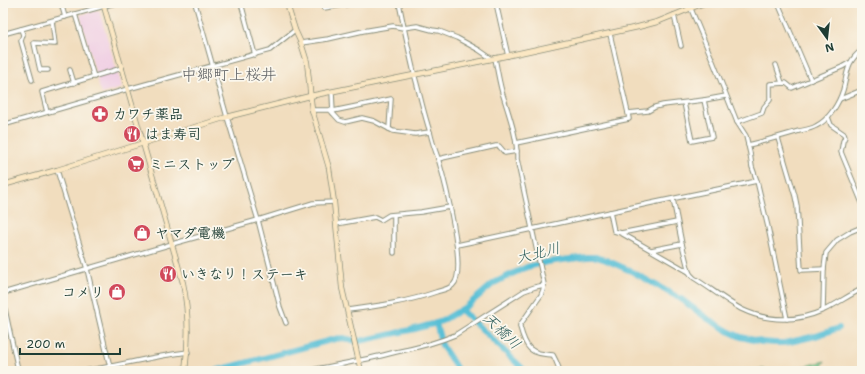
<svg xmlns="http://www.w3.org/2000/svg" width="865" height="374" font-family="'Shantell Sans','Klee One',sans-serif">
<style>
.built{fill:#f0d0e4}
.grass{fill:url(#grass-dots);stroke:#4e8662}
.lines{fill:none;stroke-linecap:round;stroke-linejoin:round}
.river{stroke:#59bfd6;stroke-width:6}
.street-casing{stroke:#888d79;stroke-width:5.5}
.secondary-casing{stroke:#888d79;stroke-width:6}
.street{stroke:#fff;stroke-width:3.5}
.secondary{stroke:#fbe7c3;stroke-width:4.5}
.labels{text-anchor:middle;dominant-baseline:central;stroke-width:3.5;stroke-linejoin:round;paint-order:stroke}
.poi-label{font-size:14px;font-weight:bold;fill:#1f3d34;stroke:#fbf7ec;text-anchor:start}
.water-label{font-size:15px;font-style:italic;fill:#2e5e5c;stroke:#fbf7ec}
.quarter-label{font-size:16px;fill:#5e6164;stroke:#fbf7ec}
</style>
<defs>
<pattern id="grass-dots" width="8" height="8" patternUnits="userSpaceOnUse"><rect width="8" height="8" fill="#7dcf91"/><path d="M2 2h.1M6 6h.1" fill="none" stroke="#66a977" stroke-width="1.8" stroke-linecap="round"/></pattern>
</defs>
<rect width="100%" height="100%" fill="#fbf7ec"/>
<filter id="ink" filterUnits="userSpaceOnUse"><feTurbulence type="fractalNoise" baseFrequency=".025" numOctaves="2"/><feDisplacementMap in="SourceGraphic" scale="8" xChannelSelector="R" yChannelSelector="G"/><feConvolveMatrix kernelMatrix="1 2 1 2 8 2 1 2 1" color-interpolation-filters="sRGB"/></filter>
<filter id="wash" filterUnits="userSpaceOnUse"><feTurbulence type="fractalNoise" baseFrequency=".012" numOctaves="4" result="noise"/><feDisplacementMap in="SourceGraphic" scale="16" xChannelSelector="R" yChannelSelector="G"/><feGaussianBlur stdDeviation="0.9" result="paint"/><feColorMatrix in="noise" values="0 0 0 0 0 0 0 0 0 0 0 0 0 0 0 0 0 1.4 0 .05"/><feComposite in="paint" operator="in"/></filter>
<g filter="url(#wash)">
<rect width="100%" height="100%" fill="#f1ddbe"/>
<polygon class="built" points="99,10 122,88 101,94 80,15"/>
<path class="grass" d="M825,361L819,371H758L759,369C782,371 803,367 825,361Z"/>
<g class="lines">
<g class="river">
<polyline points="461,310 469,317 525,371"/>
<polyline points="436,323 442,346 449,356 458,371"/>
<polyline points="215,371 335,339 343,338 356,341 360,341 415,329 433,324 442,321 467,306 494,283 514,273 527,267 547,262 587,257 596,257 606,260 631,271 681,299 708,319 730,332 741,337 762,342 775,343 785,343 816,336 839,328"/>
</g>
</g>
</g>
<g filter="url(#ink)">
<g class="lines">
<g class="street-casing">
<g id="street">
<polyline points="61,3 65,17"/>
<polyline points="195,3 227,117 258,220 280,307 286,323"/>
<polyline points="241,3 255,55"/>
<polyline points="496,3 508,56"/>
<polyline points="684,3 691,9 712,59 737,122 746,136 750,153 752,167 757,181 768,227 787,319"/>
<polyline points="778,3 811,80"/>
<polyline points="324,8 356,3"/>
<polyline points="75,14 94,77"/>
<polyline points="674,15 681,46"/>
<polyline points="21,29 23,35 21,41 32,80"/>
<polyline points="3,34 115,3"/>
<polyline points="301,43 328,39 363,31 393,26 403,28 417,26 432,30 439,31 457,38 479,50 492,59"/>
<path d="M495,58C497,69 499,81 502,92C508,112 518,138 517,159L544,284L543,290L541,295L520,325V327C526,349 530,354 553,355L556,361L560,371"/>
<polyline points="776,65 782,83"/>
<polyline points="48,70 40,70 34,43 55,44 52,21"/>
<polyline points="70,70 74,83"/>
<polyline points="332,92 333,113"/>
<polyline points="840,99 862,90"/>
<polyline points="684,103 692,141 712,137 704,100"/>
<polyline points="312,110 330,110 339,120 345,122 362,118 374,121 393,131 415,134 430,132"/>
<polyline points="333,111 391,99 389,129"/>
<polyline points="47,112 42,92 122,68"/>
<polyline points="628,113 648,111 655,107 663,105 704,100 726,96"/>
<polyline points="828,117 831,125 844,134 845,137 843,141 841,152 862,203"/>
<polyline points="737,122 762,113 764,107 770,100 770,84 786,83 792,88 842,67 849,63"/>
<polyline points="3,125 128,89 270,50 295,30"/>
<polyline points="778,138 795,196 797,206 801,270 824,269"/>
<polyline points="516,143 629,119 628,113 610,34"/>
<path d="M748,145C765,141 782,136 799,131C804,130 811,129 816,126C829,120 839,103 843,90C848,72 846,62 862,50"/>
<polyline points="438,159 496,146 499,146 505,153 517,151"/>
<polyline points="57,170 87,269 110,367"/>
<polyline points="673,199 682,244 689,272"/>
<path d="M610,212L614,231L621,233L689,272L691,275L694,278C710,288 725,300 741,309C768,322 797,322 824,310C837,304 849,295 862,289"/>
<polyline points="394,215 394,253"/>
<polyline points="336,224 375,217 381,220 389,215 421,212 450,207"/>
<polyline points="621,233 677,222"/>
<polyline points="457,245 532,229 647,204 757,181"/>
<polyline points="651,250 682,244"/>
<polyline points="3,293 172,244 258,220 313,203 334,202"/>
<polyline points="3,300 17,365 19,371"/>
<path d="M348,310C378,306 407,302 436,292C442,290 449,289 453,285C468,272 444,178 438,158C435,150 432,141 430,132C424,114 420,95 415,77C409,52 404,28 399,3"/>
<polyline points="823,310 824,269 826,253 837,240 850,232 862,227"/>
<path d="M83,371C118,366 153,356 188,352"/>
<path d="M306,371C336,365 366,360 396,352C416,348 436,343 455,335L524,291L535,287L544,285"/>
</g>
</g>
<g class="secondary-casing">
<g id="secondary">
<path d="M103,3L183,283C189,313 189,341 185,371"/>
<polyline points="287,3 290,14 295,30 301,43 307,62 312,110 329,168 334,202 342,288 361,371"/>
<polyline points="3,185 57,170 227,117 310,96 492,59 638,27 657,22 704,3"/>
</g>
</g>
<use href="#street" class="street"/>
<use href="#secondary" class="secondary"/>
</g>
</g>
<defs>
<g id="pharmacy-disc" transform="scale(0.9)"><circle r="9.5" fill="#d1495b" stroke="#fbf7ec"/><path d="M-2-6h4v4h4v4h-4v4h-4v-4h-4v-4h4Z" fill="#fff"/></g>
<g id="restaurant-disc" transform="scale(0.9)"><circle r="9.5" fill="#d1495b" stroke="#fbf7ec"/><path d="M-5-6h1v4h1v-4h1v4h1v-4h1v5L-1.5 .5V6h-2V.5L-5-1ZM5-6V6H3V1.5H1.5Q1.5-4 5-6Z" fill="#fff"/></g>
<g id="supermarket-disc" transform="scale(0.9)"><circle r="9.5" fill="#d1495b" stroke="#fbf7ec"/><path d="M-6-5.5h2.5l.6 2H6L4.5 2H-2.5L-4.4-4H-6ZM-1.5 3.2a1.3 1.3 0 1 0 .1 0ZM3 3.2a1.3 1.3 0 1 0 .1 0Z" fill="#fff"/></g>
<g id="shop-disc" transform="scale(0.9)"><circle r="9.5" fill="#d1495b" stroke="#fbf7ec"/><path d="M-5-2.5h2.3a2.7 3.5 0 0 1 5.4 0H5L5.5 6h-11ZM-1.5-2.5h3a1.5 2.3 0 0 0-3 0Z" fill="#fff"/></g>
</defs>
<g fill-rule="evenodd">
<use href="#pharmacy-disc" x="100" y="114"/>
<use href="#restaurant-disc" x="132" y="134"/>
<use href="#supermarket-disc" x="136" y="164"/>
<use href="#shop-disc" x="142" y="233"/>
<use href="#restaurant-disc" x="168" y="274"/>
<use href="#shop-disc" x="117" y="292"/>
</g>
<g class="labels">
<g class="poi-label">
<text x="113" y="114">カワチ薬品</text>
<text x="145" y="134">はま寿司</text>
<text x="149" y="164">ミニストップ</text>
<text x="155" y="233">ヤマダ電機</text>
<text x="181" y="274">いきなり！ステーキ</text>
<text x="104" y="292" text-anchor="end">コメリ</text>
</g>
<g class="water-label">
<text transform="translate(538 253) rotate(-14)">大北川</text>
<text transform="translate(502 331) rotate(44)">天橋川</text>
</g>
<g class="quarter-label">
<text x="229" y="74">中郷町上桜井</text>
</g>
</g>
<rect width="865" height="374" fill="none" stroke="#fbf7ec" stroke-width="16"/>
<g transform="translate(827 38) rotate(165)" stroke="#fbf7ec" stroke-width="3" paint-order="stroke">
<path d="M0-3L7 15L0 10L-7 15Z" fill="#1f3d34"/>
<text y="-6" font-size="11" font-weight="bold" text-anchor="middle" fill="#1f3d34">N</text>
</g>
<path d="M20 348v6h100v-6" fill="none" stroke="#1f3d34" stroke-width="2"/>
<text x="26" y="348" font-size="12" fill="#1f3d34" stroke="#fbf7ec" stroke-width="3" paint-order="stroke">200 m</text>
</svg>
